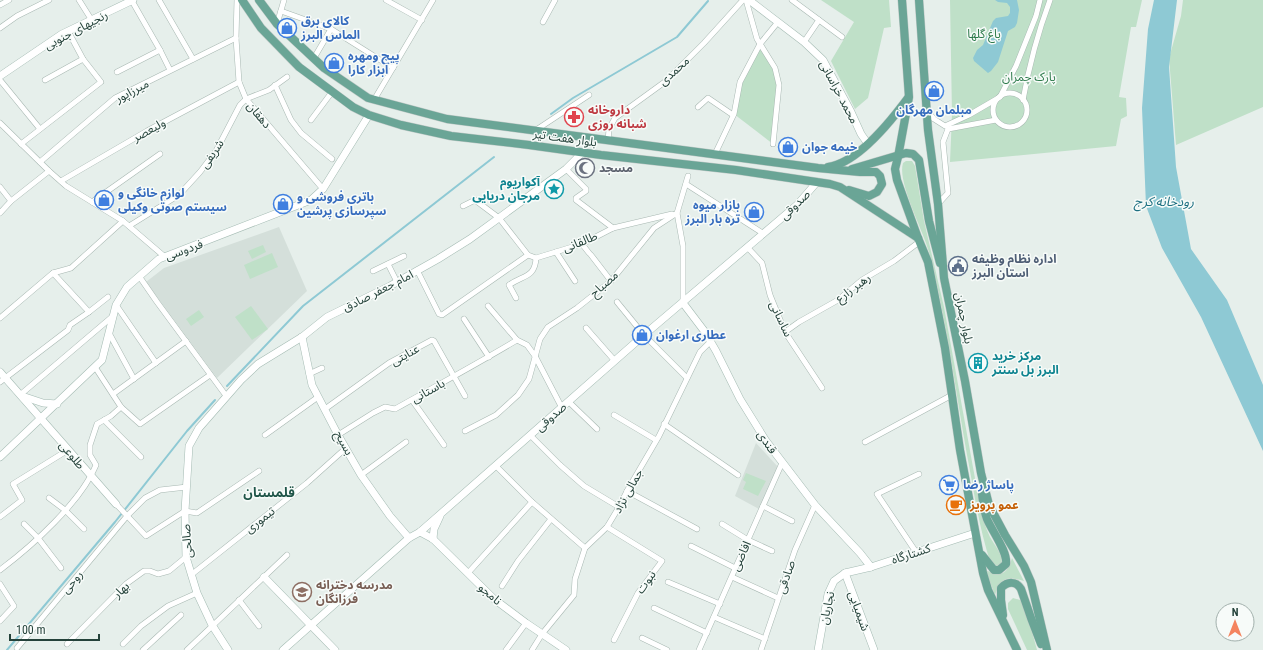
<svg xmlns="http://www.w3.org/2000/svg" width="1263" height="650" font-family="'Roboto Condensed','Noto Sans Arabic',sans-serif">
<style>
.built{fill:#d4dfda}
.green{fill:#bfe0c8}
.water{fill:#8ec9d4}
.lines{fill:none;stroke-linecap:round;stroke-linejoin:round}
.stream{stroke:#8ec9d4;stroke-width:2}
.street-casing{stroke:#a8b8b2;stroke-width:6}
.secondary-casing{stroke:#a4bbb3;stroke-width:8}
.primary-casing{stroke:#c2cac8;stroke-width:9}
.street{stroke:#fff;stroke-width:5}
.secondary{stroke:#fff;stroke-width:7}
.primary{stroke:#6aa596;stroke-width:8}
.labels{text-anchor:middle;dominant-baseline:central;stroke-width:3;stroke-linejoin:round;paint-order:stroke}
.shop-label{font-size:12px;font-weight:bold;fill:#366cbe;stroke:#f7fbf9;text-anchor:start}
.street-label{font-size:12px;fill:#24423a;stroke:#f7fbf9}
.park-label{font-size:12px;fill:#2d7a4b;stroke:#f7fbf9}
.health-label{font-size:12px;font-weight:bold;fill:#be3a42;stroke:#f7fbf9;text-anchor:start}
.worship-label{font-size:12px;font-weight:bold;fill:#5b616d;stroke:#f7fbf9;text-anchor:start}
.culture-label{font-size:12px;font-weight:bold;fill:#0d838f;stroke:#f7fbf9;text-anchor:end}
.service-label{font-size:12px;font-weight:bold;fill:#4e5e75;stroke:#f7fbf9;text-anchor:start}
.food-label{font-size:12px;font-weight:bold;fill:#c56008;stroke:#f7fbf9;text-anchor:start}
.education-label{font-size:12px;font-weight:bold;fill:#785e54;stroke:#f7fbf9;text-anchor:start}
.water-label{font-size:13px;font-style:italic;fill:#1c6f80;stroke:#f7fbf9}
.neighbourhood-label{font-size:13px;font-weight:bold;fill:#1f5548;stroke:#f7fbf9}
</style>
<rect width="100%" height="100%" fill="#e6efeb"/>
<g class="built">
<polygon points="279,227 307,291 217,378 146,282 164,268"/>
<polygon points="756,443 778,467 759,509 735,496"/>
</g>
<g class="green">
<polygon points="821,0 889,0 891,27 884,28 868,98 855,109 831,61 854,22"/>
<polygon points="950,0 1142,0 1136,27 1131,27 1119,97 1126,98 1127,116 1121,119 1116,146 950,162 952,115"/>
<polygon points="1183,0 1263,0 1263,107 1176,145 1169,58 1181,16"/>
<polygon points="760,44 775,68 779,85 773,144 734,114 740,82"/>
<path d="M906,161H912L915,166L924,221L944,307L980,506C982,516 985,527 990,537C995,546 1002,553 1002,563L998,567L991,564C979,529 974,491 967,455C955,387 946,318 929,252C923,230 897,182 903,163Z"/>
<polygon points="263,245 266,252 252,259 248,251"/>
<polygon points="272,253 278,267 250,279 244,265"/>
<polygon points="251,306 268,329 252,340 235,317"/>
<polygon points="199,310 204,317 191,326 186,319"/>
<polygon points="746,473 766,481 758,496 743,489 746,482 743,480"/>
<path d="M1012,558L1024,581C1006,576 1001,577 995,595L985,570C1001,577 1007,575 1012,558Z"/>
<polygon points="1013,598 1020,600 1025,606 1037,650 1027,650 1008,609 1008,603"/>
</g>
<g class="water">
<polygon points="995,0 1017,0 1019,10 1017,23 1015,27 1008,31 998,62 991,71 988,73 974,61 973,58 977,50 983,45 993,21 996,18 1008,16 1010,13 1010,7 1007,3 998,2"/>
<polygon points="1154,0 1177,0 1169,67 1176,167 1191,249 1227,300 1263,385 1263,451 1201,317 1162,248 1146,206 1142,108 1148,29"/>
</g>
<g class="lines">
<g class="stream">
<polyline points="551,114 573,98 677,37 708,1"/>
<polyline points="227,386 303,306 494,157"/>
<polyline points="7,650 115,522 187,431 215,400"/>
</g>
<g class="street-casing">
<g id="street">
<polyline points="79,0 91,19"/>
<polyline points="159,0 193,59"/>
<polyline points="237,0 236,38 239,82 246,99 323,189"/>
<polyline points="386,0 422,20"/>
<polyline points="746,0 757,39 775,68 779,85 773,144"/>
<polyline points="792,0 842,37"/>
<polyline points="132,1 160,50 170,70"/>
<polyline points="0,5 9,0"/>
<polyline points="281,11 331,29 393,68"/>
<polyline points="543,22 555,0"/>
<polyline points="277,24 284,0"/>
<polyline points="0,28 17,16 49,0"/>
<polyline points="804,42 819,20"/>
<polyline points="314,58 331,29"/>
<polyline points="117,72 160,50"/>
<polyline points="0,80 40,129"/>
<polyline points="45,80 83,59"/>
<polyline points="275,85 291,120 301,133 332,159"/>
<circle cx="1010" cy="110" r="17"/>
<polyline points="374,100 433,0"/>
<path d="M1023,100C1029,66 1038,32 1050,0"/>
<polyline points="698,107 708,98 733,115"/>
<polyline points="927,111 934,119 945,126 969,115 1000,97 1016,66 1036,16 1040,0"/>
<polyline points="311,120 332,92"/>
<polyline points="0,123 49,171 66,186 123,221 165,257"/>
<polyline points="948,129 996,120"/>
<polyline points="536,130 589,95"/>
<polyline points="608,141 609,129 615,118 666,81 704,43 743,0"/>
<polyline points="21,144 101,82 83,59 68,31"/>
<polyline points="715,154 734,114 740,82 760,44 778,22"/>
<polyline points="40,162 115,98 236,38"/>
<polyline points="566,169 586,189 586,191 576,198 576,200 613,228"/>
<polyline points="61,181 147,131 239,82"/>
<polyline points="686,184 764,234"/>
<polyline points="0,187 11,201"/>
<polyline points="92,202 160,154"/>
<polyline points="938,204 948,193 943,142 948,129"/>
<polyline points="463,206 475,200 499,218 528,255 536,258 582,244 613,228 672,214"/>
<polyline points="0,213 11,201 49,171"/>
<polyline points="129,226 179,195 200,172 216,151 240,105 246,99 269,90 287,77"/>
<polyline points="582,244 589,253"/>
<polyline points="748,248 762,263 770,295 785,332 822,388"/>
<polyline points="556,252 575,281"/>
<polyline points="591,255 611,281"/>
<polyline points="388,264 397,282"/>
<polyline points="417,270 439,314 442,315 528,255"/>
<polyline points="373,271 404,256"/>
<polyline points="53,273 89,312"/>
<polyline points="139,276 157,302 227,397"/>
<path d="M516,298L509,285C523,275 535,278 536,258"/>
<polyline points="617,302 644,335 687,378"/>
<polyline points="683,303 683,246 677,213 688,176"/>
<polyline points="116,305 156,363"/>
<polyline points="488,306 517,340 527,345 535,356 562,408"/>
<polyline points="0,318 53,273 71,268 123,221"/>
<polyline points="464,319 489,357"/>
<polyline points="586,328 615,361"/>
<polyline points="785,332 799,322 838,300 862,280 894,261 919,242"/>
<polyline points="109,333 134,379"/>
<polyline points="95,367 121,407 140,424 210,375"/>
<polyline points="309,374 322,368"/>
<polyline points="0,382 68,330 70,325 89,312 108,297"/>
<polyline points="113,394 186,341"/>
<polyline points="20,395 113,316"/>
<polyline points="412,400 444,445"/>
<polyline points="569,402 597,429"/>
<polyline points="325,409 389,363 432,340 434,341 465,396"/>
<polyline points="614,415 656,440"/>
<polyline points="104,420 141,457"/>
<polyline points="664,424 738,475"/>
<polyline points="465,431 496,415 518,395 529,379 540,339 548,327 577,308 611,281 654,228 677,213"/>
<polyline points="265,435 318,397"/>
<path d="M338,435L373,413L385,407L395,409C436,386 477,364 517,340"/>
<polyline points="531,436 560,465 584,486 619,507"/>
<polyline points="865,442 952,395"/>
<polyline points="496,466 532,502 585,548"/>
<polyline points="361,475 406,442"/>
<polyline points="627,491 697,529"/>
<polyline points="49,498 65,510 84,529"/>
<polyline points="116,504 146,536 185,511 197,513 259,471"/>
<polyline points="763,506 792,521"/>
<polyline points="0,517 22,500 13,484 68,450"/>
<polyline points="24,524 38,538 61,568"/>
<polyline points="722,524 748,540 772,551"/>
<polyline points="607,527 662,561 638,593 614,640"/>
<polyline points="691,546 735,568"/>
<polyline points="916,552 877,494 919,474"/>
<path d="M0,570C32,546 81,502 96,465L90,455V445L97,424L111,416L121,407"/>
<polyline points="468,573 532,502"/>
<polyline points="191,575 307,483 346,448"/>
<polyline points="732,577 778,598"/>
<polyline points="668,582 720,604"/>
<polyline points="0,584 14,606 0,621"/>
<polyline points="502,586 518,561 551,519"/>
<polyline points="239,600 259,626"/>
<polyline points="654,608 707,633"/>
<polyline points="714,617 765,639"/>
<polyline points="642,638 667,650"/>
<polyline points="67,644 126,584 144,571 150,571 158,574 169,571 186,557"/>
<polyline points="123,644 141,626 168,606 197,593"/>
<polyline points="17,648 127,516 145,498 160,490 187,487"/>
<polyline points="143,650 181,615"/>
<polyline points="187,650 287,555"/>
<polyline points="506,650 526,623"/>
<polyline points="532,650 542,634 574,595 575,579 585,548 607,527 619,507 627,491 659,436 700,352 710,342"/>
<polyline points="699,650 782,463"/>
<polyline points="761,650 795,550 815,505"/>
</g>
</g>
<g class="secondary-casing">
<g id="secondary">
<polyline points="749,0 804,42 823,60 851,112 861,134 868,144"/>
<polyline points="0,76 62,34 133,0"/>
<polyline points="683,303 705,332 716,351 740,399 766,441 815,505 860,553 871,567"/>
<polyline points="302,337 312,385 338,435 361,475 390,516 409,538"/>
<polyline points="0,372 116,504"/>
<polyline points="22,396 43,403 57,404"/>
<polyline points="0,457 102,360 116,305 127,287 159,259 311,200 323,189 369,115"/>
<polyline points="420,532 433,539 494,599 526,623 566,650"/>
<polyline points="433,539 434,529 440,516"/>
<polyline points="845,573 874,650"/>
<polyline points="264,577 335,650"/>
<polyline points="228,650 212,625 197,593 186,557 185,511 189,446 199,428 241,380 258,364 302,337 327,317 390,286 438,259 470,239 566,169 582,153"/>
<polyline points="283,650 409,538 420,532 644,335 797,205 817,182"/>
<polyline points="818,650 828,594 834,581 845,573 871,567 975,533"/>
</g>
</g>
<g class="primary-casing">
<g id="primary">
<polyline points="242,0 261,28 299,67 353,107 369,115 401,125 451,136 529,145 601,155 736,170 830,184 840,187 918,238"/>
<polyline points="259,0 277,24 324,68 368,98 447,119 818,168 860,172 876,172 880,176 882,184 877,192 869,196 849,190"/>
<polyline points="902,0 909,97 898,157 895,169 897,180 918,238 928,262 945,348 960,450 983,573 988,590 1017,650"/>
<polyline points="919,0 928,130 938,204 944,278 965,381 981,473 989,505 1005,535 1024,566 1031,582 1047,650"/>
<path d="M828,167C858,163 891,121 908,98"/>
<polyline points="852,169 906,153 913,154 919,160 929,221 940,263"/>
<path d="M982,555L994,570H999L1006,564C1008,552 992,531 987,519C984,511 983,503 982,494"/>
<path d="M1003,615L1001,600V588C1008,581 1016,581 1021,589L1031,618L1041,644"/>
</g>
</g>
<use href="#street" class="street"/>
<use href="#secondary" class="secondary"/>
<use href="#primary" class="primary"/>
</g>
<defs>
<g id="shop-ring" transform="scale(1)"><circle r="9.5" fill="#f7fbf9" stroke="#3f7fe0" stroke-width="1.5"/><path d="M-5-2.5h2.3a2.7 3.5 0 0 1 5.4 0H5L5.5 6h-11ZM-1.5-2.5h3a1.5 2.3 0 0 0-3 0Z" fill="#3f7fe0"/></g>
<g id="pharmacy-ring" transform="scale(1)"><circle r="9.5" fill="#f7fbf9" stroke="#e0444e" stroke-width="1.5"/><path d="M-2-6h4v4h4v4h-4v4h-4v-4h-4v-4h4Z" fill="#e0444e"/></g>
<g id="mosque-ring" transform="scale(1)"><circle r="9.5" fill="#f7fbf9" stroke="#6b7280" stroke-width="1.5"/><path d="M3.5-4.9A6 6 0 1 0 3.5 4.9A5 5 0 1 1 3.5-4.9Z" fill="#6b7280"/></g>
<g id="sight-ring" transform="scale(1)"><circle r="9.5" fill="#f7fbf9" stroke="#0f9aa8" stroke-width="1.5"/><path d="M0-6L1.8-2.2L6-1.7L2.9 1.2L3.7 5.4L0 3.3L-3.7 5.4L-2.9 1.2L-6-1.7L-1.8-2.2Z" fill="#0f9aa8"/></g>
<g id="civic-ring" transform="scale(1)"><circle r="9.5" fill="#f7fbf9" stroke="#5c6f8a" stroke-width="1.5"/><path d="M-.6-6.5H3V-4.5H.6V-3L4-1V1h2V6H-6V1h2V-1L-.6-3ZM-1.2 2.5V6h2.4V2.5Z" fill="#5c6f8a"/></g>
<g id="building-ring" transform="scale(1)"><circle r="9.5" fill="#f7fbf9" stroke="#0f9aa8" stroke-width="1.5"/><path d="M-4-6H4V6H1V3H-1V6H-4ZM-2.5-4.3h1.7v1.8h-1.7ZM.8-4.3h1.7v1.8H.8ZM-2.5-1h1.7V.8h-1.7ZM.8-1h1.7V.8H.8Z" fill="#0f9aa8"/></g>
<g id="supermarket-ring" transform="scale(1)"><circle r="9.5" fill="#f7fbf9" stroke="#3f7fe0" stroke-width="1.5"/><path d="M-6-5.5h2.5l.6 2H6L4.5 2H-2.5L-4.4-4H-6ZM-1.5 3.2a1.3 1.3 0 1 0 .1 0ZM3 3.2a1.3 1.3 0 1 0 .1 0Z" fill="#3f7fe0"/></g>
<g id="cafe-ring" transform="scale(1)"><circle r="9.5" fill="#f7fbf9" stroke="#e8710a" stroke-width="1.5"/><path d="M-5.5-4.5H6V0H3Q3 3.5 0 3.5H-2.5Q-5.5 3.5-5.5 0ZM3-3.2v2h1.7v-2ZM-6 4.5H4V6H-6Z" fill="#e8710a"/></g>
<g id="school-ring" transform="scale(1)"><circle r="9.5" fill="#f7fbf9" stroke="#8d6e63" stroke-width="1.5"/><path d="M0-5L7-2L0 1L-7-2ZM-4 1L0 2.5L4 1V4Q0 6-4 4Z" fill="#8d6e63"/></g>
</defs>
<g fill-rule="evenodd">
<use href="#shop-ring" x="287" y="28"/>
<use href="#shop-ring" x="334" y="63"/>
<use href="#shop-ring" x="934" y="91"/>
<use href="#pharmacy-ring" x="574" y="117"/>
<use href="#shop-ring" x="788" y="147"/>
<use href="#mosque-ring" x="585" y="168"/>
<use href="#sight-ring" x="554" y="189"/>
<use href="#shop-ring" x="104" y="200"/>
<use href="#shop-ring" x="283" y="204"/>
<use href="#shop-ring" x="754" y="212"/>
<use href="#civic-ring" x="958" y="266"/>
<use href="#shop-ring" x="642" y="335"/>
<use href="#building-ring" x="978" y="363"/>
<use href="#supermarket-ring" x="949" y="485"/>
<use href="#cafe-ring" x="956" y="505"/>
<use href="#school-ring" x="302" y="592"/>
</g>
<g class="labels">
<g class="shop-label">
<text x="301" y="21">کالای برق<tspan x="301" dy="14">الماس البرز</tspan></text>
<text x="348" y="56">پیچ ومهره<tspan x="348" dy="14">ابزار کارا</tspan></text>
<text x="934" y="110" text-anchor="middle">مبلمان مهرگان</text>
<text x="802" y="147">خیمه جوان</text>
<text x="118" y="193">لوازم خانگی و<tspan x="118" dy="14">سیستم صوتی وکیلی</tspan></text>
<text x="297" y="197">باتری فروشی و<tspan x="297" dy="14">سپرسازی پرشین</tspan></text>
<text x="740" y="205" text-anchor="end">بازار میوه<tspan x="740" dy="14">تره بار البرز</tspan></text>
<text x="656" y="335">عطاری ارغوان</text>
<text x="963" y="485">پاساژ رضا</text>
</g>
<g class="street-label">
<text transform="translate(76 30) rotate(-28)">رنجیهای جنوبی</text>
<text transform="translate(674 71) rotate(-42)">محمدی</text>
<text transform="translate(132 91) rotate(-28)">میرزاپور</text>
<text transform="translate(839 92) rotate(62)">محمد خراسانی</text>
<text transform="translate(259 115) rotate(50)">دهقان</text>
<text transform="translate(149 130) rotate(-29)">ولیعصر</text>
<text transform="translate(565 138) rotate(8)">بلوار هفت تیر</text>
<text transform="translate(212 154) rotate(-56)">شریفی</text>
<text transform="translate(795 205) rotate(-45)">صدوقی</text>
<text transform="translate(580 242) rotate(-22)">طالقانی</text>
<text transform="translate(184 250) rotate(-20)">فردوسی</text>
<text transform="translate(604 284) rotate(-42)">مصباح</text>
<text transform="translate(853 288) rotate(-36)">رهبر زارع</text>
<text transform="translate(378 291) rotate(-27)">امام جعفر صادق</text>
<text transform="translate(964 318) rotate(79)">بلوار چمران</text>
<text transform="translate(781 319) rotate(65)">ساسانی</text>
<text transform="translate(405 355) rotate(-29)">عنایتی</text>
<text transform="translate(428 391) rotate(-29)">باستانی</text>
<text transform="translate(551 417) rotate(-42)">صدوقی</text>
<text transform="translate(767 442) rotate(56)">قندی</text>
<text transform="translate(344 443) rotate(62)">بسیح</text>
<text transform="translate(72 455) rotate(50)">طلوعی</text>
<text transform="translate(628 491) rotate(-61)">جمالی نژاد</text>
<text transform="translate(260 520) rotate(-38)">تیموری</text>
<text transform="translate(187 541) rotate(-94)">صالحی</text>
<text transform="translate(911 554) rotate(-18)">کشتارگاه</text>
<text transform="translate(741 556) rotate(-66)">افاضی</text>
<text transform="translate(786 577) rotate(-71)">صادقی</text>
<text transform="translate(72 582) rotate(-50)">روحی</text>
<text transform="translate(646 582) rotate(-55)">نبوت</text>
<text transform="translate(121 590) rotate(-43)">بهار</text>
<text transform="translate(490 594) rotate(41)">نامجو</text>
<text transform="translate(827 608) rotate(-78)">نجاریان</text>
<text transform="translate(859 611) rotate(70)">شیمیایی</text>
</g>
<g class="park-label">
<text x="984" y="34">باغ گلها</text>
<text x="1029" y="77">پارک چمران</text>
</g>
<g class="health-label">
<text x="588" y="110">داروخانه<tspan x="588" dy="14">شبانه روزی</tspan></text>
</g>
<g class="worship-label">
<text x="599" y="168">مسجد</text>
</g>
<g class="culture-label">
<text x="540" y="182">آکواریوم<tspan x="540" dy="14">مرجان دریایی</tspan></text>
<text x="992" y="356" text-anchor="start">مرکز خرید<tspan x="992" dy="14">البرز بل سنتر</tspan></text>
</g>
<g class="service-label">
<text x="972" y="259">اداره نظام وظیفه<tspan x="972" dy="14">استان البرز</tspan></text>
</g>
<g class="food-label">
<text x="970" y="505">عمو پرویز</text>
</g>
<g class="education-label">
<text x="316" y="585">مدرسه دخترانه<tspan x="316" dy="14">فرزانگان</tspan></text>
</g>
<g class="water-label">
<text x="1164" y="201">رودخانه کرج</text>
</g>
<g class="neighbourhood-label">
<text x="269" y="492">قلمستان</text>
</g>
</g>
<g transform="translate(1235 622)"><circle r="19" fill="#f7fbf9" stroke="#a3b1ad"/>
<path d="M0-3L7 15L0 10L-7 15Z" fill="#f4845f"/>
<text y="-6" font-size="11" font-weight="bold" text-anchor="middle" fill="#24423a">N</text>
</g>
<path d="M10 634v6h89v-6" fill="none" stroke="#24423a" stroke-width="2"/>
<text x="16" y="634" font-size="12" fill="#24423a" stroke="#f7fbf9" stroke-width="3" paint-order="stroke">100 m</text>
</svg>
